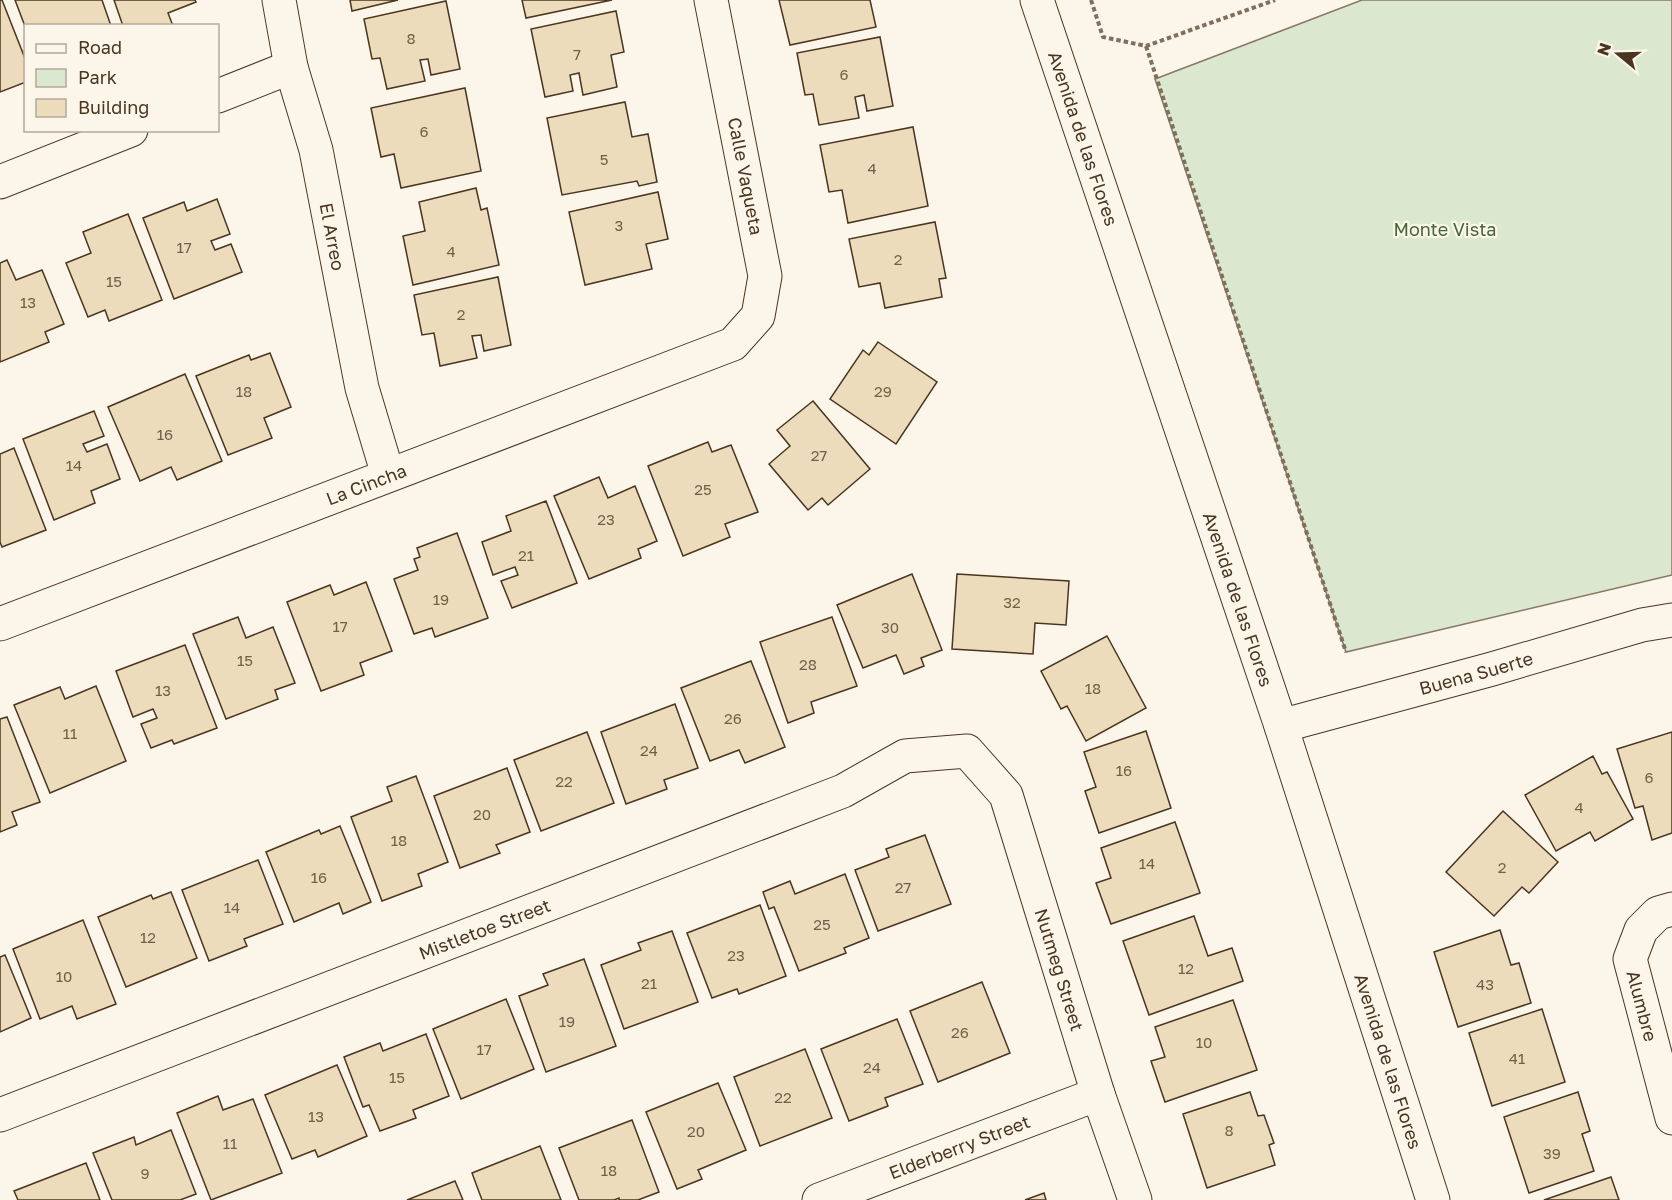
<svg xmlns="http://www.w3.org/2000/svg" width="1672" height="1200" font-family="'Golos Text',sans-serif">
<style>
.green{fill:#dce7d0;stroke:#887966;stroke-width:1.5}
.building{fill:#ecdcbc;stroke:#4a3520;stroke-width:1.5}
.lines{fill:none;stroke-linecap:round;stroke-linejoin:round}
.minor-casing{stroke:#4a3520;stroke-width:35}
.tertiary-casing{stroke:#4a3520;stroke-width:35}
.secondary-casing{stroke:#4a3520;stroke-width:35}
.path{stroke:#7f6f5c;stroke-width:4;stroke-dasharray:4.5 3;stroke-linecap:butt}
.minor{stroke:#fbf6e9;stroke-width:33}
.tertiary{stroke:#fbf6e9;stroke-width:33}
.secondary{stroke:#fbf6e9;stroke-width:33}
.labels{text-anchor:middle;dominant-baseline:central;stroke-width:4.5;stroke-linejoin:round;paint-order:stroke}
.number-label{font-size:15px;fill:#725f47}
.street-label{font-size:18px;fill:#4a3520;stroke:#fbf6e9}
.park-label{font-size:18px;fill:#436837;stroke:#fbf6e9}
</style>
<rect width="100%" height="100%" fill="#fbf6e9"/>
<polygon class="green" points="1362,0 1672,0 1672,575 1346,652 1155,79"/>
<g class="building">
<polygon points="0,0 2,0 26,61 26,82 0,92"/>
<polygon points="15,0 102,0 111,26 26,26 26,29"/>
<polygon points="114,0 195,0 196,2 168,13 173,26 123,26"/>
<polygon points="350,0 398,0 352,11"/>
<polygon points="522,0 612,0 526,18"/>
<polygon points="779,0 870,0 876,27 790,45"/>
<polygon points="446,1 460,69 431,75 428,59 420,60 425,81 387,89 380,58 372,59 364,19"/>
<polygon points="616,11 624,52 611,55 617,87 583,95 579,73 570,75 573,91 545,97 531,29"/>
<polygon points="880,37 893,106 867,111 864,95 855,97 859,118 819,125 813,94 805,95 797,53"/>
<polygon points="465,88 481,171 401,188 394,154 381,157 371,108"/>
<polygon points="625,102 632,137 648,134 657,182 639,186 637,181 562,195 547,118"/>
<polygon points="913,127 928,206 848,223 842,190 829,192 820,145"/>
<polygon points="476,188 481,210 487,208 499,265 413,285 403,236 425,231 419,202"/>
<polygon points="658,192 668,239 646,244 652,269 585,285 569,212"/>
<polygon points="217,199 230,234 211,241 215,250 231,244 242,272 174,299 143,218 184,202 187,211"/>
<polygon points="128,214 162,300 109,321 105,310 88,317 66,263 91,253 83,232"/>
<polygon points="935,222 946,278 939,279 942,297 885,308 880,283 859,287 849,239"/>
<polygon points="7,260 16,280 42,270 64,324 45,332 49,342 0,362 0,263"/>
<polygon points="498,277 511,345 484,351 481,335 472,336 477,358 440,366 434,333 422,335 414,295"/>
<polygon points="878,342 937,382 896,444 830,399 863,350 869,355"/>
<polygon points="270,353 291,407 264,418 272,438 228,455 196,376 249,355 251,360"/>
<polygon points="185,374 222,461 177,480 171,467 140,481 108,407"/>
<polygon points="813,401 870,469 828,505 822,498 808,510 769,464 790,446 777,430"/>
<polygon points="94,411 104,436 83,444 87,452 107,444 120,479 91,491 95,503 54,520 23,439"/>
<polygon points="708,442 712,452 731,445 758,512 725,524 730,537 683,556 648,466"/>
<polygon points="14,448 46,530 2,547 0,542 0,454"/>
<polygon points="599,477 608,498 635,486 657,541 638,549 641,558 589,579 554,496"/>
<polygon points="546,501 577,583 512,608 501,581 518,575 515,567 493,575 482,542 511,531 506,516"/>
<polygon points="457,533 488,618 435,637 432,628 414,634 394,579 418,570 414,559 420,557 417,548"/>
<polygon points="912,574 942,650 921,658 924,666 904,674 896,655 863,668 837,605"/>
<polygon points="957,574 1069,581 1066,625 1035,623 1033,654 952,649"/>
<polygon points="366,582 392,651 360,663 364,675 321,691 287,602 330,585 334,595"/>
<polygon points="238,617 246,638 273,627 295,683 275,690 278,699 226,719 193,634"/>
<polygon points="832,617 857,686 811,702 814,713 788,723 760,642"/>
<polygon points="1107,636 1146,708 1086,741 1067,706 1061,709 1041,671"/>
<polygon points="185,645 217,728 174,744 172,740 151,748 141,724 157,718 153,709 133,717 116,671"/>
<polygon points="751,661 785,747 745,763 739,750 710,761 681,688"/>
<polygon points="96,686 126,761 50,793 14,705 60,687 65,699"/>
<polygon points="675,704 698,768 664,780 667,789 626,804 601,732"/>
<polygon points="7,717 40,802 12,812 17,825 0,832 0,719"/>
<polygon points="1146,731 1171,808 1099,833 1085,791 1096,787 1084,752"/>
<polygon points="587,732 614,803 541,831 514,760"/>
<polygon points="1672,732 1672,833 1652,840 1643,806 1635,808 1617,749"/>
<polygon points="1593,756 1602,774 1607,772 1633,819 1595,841 1590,832 1556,851 1525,795"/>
<polygon points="507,768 530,832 496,845 500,853 460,868 434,796"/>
<polygon points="416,776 448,862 418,874 422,886 382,901 351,817 392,801 387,787"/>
<polygon points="1503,811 1558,862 1529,893 1522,887 1494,916 1446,872"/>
<polygon points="1175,822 1200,893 1111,924 1096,883 1111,878 1101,848"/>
<polygon points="340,826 371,902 343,914 339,903 294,922 266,852 319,830 321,834"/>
<polygon points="925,835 951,904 878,931 855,870 889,857 886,849"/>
<polygon points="258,860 283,924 244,939 247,946 209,961 182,890"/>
<polygon points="845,874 869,938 844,948 846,953 799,971 774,907 769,909 763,892 790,881 795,894"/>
<polygon points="171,892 197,958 126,987 98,917 151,895 153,899"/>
<polygon points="760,905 786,976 739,994 737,989 712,998 687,933"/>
<polygon points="1194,916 1208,956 1232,948 1243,981 1149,1015 1123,941"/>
<polygon points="83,920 116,1004 77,1019 72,1006 40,1019 13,949"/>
<polygon points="1500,930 1511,965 1519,963 1531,1003 1458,1027 1434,952"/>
<polygon points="672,931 698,1002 624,1029 601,965 641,950 638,943"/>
<polygon points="5,955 31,1018 0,1032 0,957"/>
<polygon points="584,959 616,1046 546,1072 519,996 548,985 543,974"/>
<polygon points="982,982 1010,1053 938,1082 910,1011"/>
<polygon points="506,999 534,1069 461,1099 433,1029"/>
<polygon points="1233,1000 1257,1070 1165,1102 1151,1061 1165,1057 1155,1027"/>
<polygon points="1542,1009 1565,1082 1492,1106 1469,1033"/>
<polygon points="897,1019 923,1084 885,1098 888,1106 849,1121 821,1049"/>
<polygon points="426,1034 449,1096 413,1110 416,1118 380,1131 369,1105 363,1107 344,1057 380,1043 383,1051"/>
<polygon points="805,1049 832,1118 760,1146 734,1077"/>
<polygon points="337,1065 367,1136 318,1157 315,1150 292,1159 265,1095"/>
<polygon points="718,1083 746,1150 698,1170 702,1179 677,1189 646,1112"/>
<polygon points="1250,1092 1258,1116 1264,1115 1274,1143 1269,1145 1275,1165 1207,1188 1183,1114"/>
<polygon points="1578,1092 1590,1131 1582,1134 1594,1171 1529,1193 1504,1117"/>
<polygon points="218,1096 223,1110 253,1099 282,1173 211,1200 177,1113"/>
<polygon points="632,1120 659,1192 638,1200 619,1200 619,1198 614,1200 579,1200 559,1148"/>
<polygon points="171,1130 196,1194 180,1200 112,1200 93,1153 134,1137 136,1145"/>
<polygon points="540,1146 561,1200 482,1200 472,1173"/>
<polygon points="86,1163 100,1200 18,1200 14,1191"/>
<polygon points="1611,1177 1619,1200 1544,1200"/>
<polygon points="455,1181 463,1200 407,1200"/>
<polygon points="1044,1193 1046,1200 1025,1200"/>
</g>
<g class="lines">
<g class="minor-casing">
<g id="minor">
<path id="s1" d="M279,0L291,67L316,150L362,388L388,475"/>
<polyline points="218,96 291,67"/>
<polyline points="0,182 131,130"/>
<path id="s2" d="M0,624L733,344L758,316L765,276L711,0"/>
<path id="s3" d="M1672,909L1658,913L1641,930L1630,959L1672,1118"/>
<path id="s4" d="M0,1115L843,791L905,756L967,751L1006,795L1098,1094L1135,1200"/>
<path id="s5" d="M819,1200L1098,1094"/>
</g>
</g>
<g class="tertiary-casing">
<g id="tertiary">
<path id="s6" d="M1281,726L1492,669L1642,625L1672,620"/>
</g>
</g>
<g class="secondary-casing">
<g id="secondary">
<path id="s7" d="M1037,0L1281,726L1433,1200"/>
</g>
</g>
<g class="path">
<polyline points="1091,0 1103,37 1146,46 1275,0"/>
<polyline points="1146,46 1346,652"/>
</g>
<use href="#minor" class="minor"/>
<use href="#tertiary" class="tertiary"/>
<use href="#secondary" class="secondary"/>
</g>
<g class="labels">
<g class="number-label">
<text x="411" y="38">8</text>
<text x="577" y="54">7</text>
<text x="844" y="74">6</text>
<text x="424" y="131">6</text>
<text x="604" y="159">5</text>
<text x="872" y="168">4</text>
<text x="619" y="225">3</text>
<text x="184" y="247">17</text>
<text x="451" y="251">4</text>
<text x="898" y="259">2</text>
<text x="114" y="281">15</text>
<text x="28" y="302">13</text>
<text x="461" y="314">2</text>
<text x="244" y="391">18</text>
<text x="883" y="391">29</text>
<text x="165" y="434">16</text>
<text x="819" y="455">27</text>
<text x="74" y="465">14</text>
<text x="703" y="489">25</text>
<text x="606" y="519">23</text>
<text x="526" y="555">21</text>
<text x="441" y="599">19</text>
<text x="1012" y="602">32</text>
<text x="340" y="626">17</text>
<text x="890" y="627">30</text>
<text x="245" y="660">15</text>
<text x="808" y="664">28</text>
<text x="1093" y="688">18</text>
<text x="163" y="690">13</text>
<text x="733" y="718">26</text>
<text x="70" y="733">11</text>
<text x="649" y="750">24</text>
<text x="1124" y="770">16</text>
<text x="1649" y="777">6</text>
<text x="564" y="781">22</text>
<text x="1579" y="807">4</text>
<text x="482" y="814">20</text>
<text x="399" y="840">18</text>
<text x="1147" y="863">14</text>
<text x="1502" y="867">2</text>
<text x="319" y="877">16</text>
<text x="903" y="887">27</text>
<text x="232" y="907">14</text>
<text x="822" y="924">25</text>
<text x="148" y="937">12</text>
<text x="736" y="955">23</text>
<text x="1186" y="968">12</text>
<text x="64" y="976">10</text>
<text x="649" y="983">21</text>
<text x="1485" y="984">43</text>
<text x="567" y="1021">19</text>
<text x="960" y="1032">26</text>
<text x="1204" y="1042">10</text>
<text x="484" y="1049">17</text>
<text x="1517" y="1058">41</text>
<text x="872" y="1067">24</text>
<text x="397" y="1077">15</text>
<text x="783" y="1097">22</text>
<text x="316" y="1116">13</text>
<text x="1229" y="1130">8</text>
<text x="696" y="1131">20</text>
<text x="230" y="1143">11</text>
<text x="1552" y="1153">39</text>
<text x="609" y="1170">18</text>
<text x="145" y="1173">9</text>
</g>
<g class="street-label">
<text stroke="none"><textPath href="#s7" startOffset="146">Avenida de las Flores</textPath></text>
<text transform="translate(746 176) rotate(79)">Calle Vaqueta</text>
<text stroke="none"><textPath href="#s1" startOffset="243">El Arreo</textPath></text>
<text stroke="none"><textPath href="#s2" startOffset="392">La Cincha</textPath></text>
<text stroke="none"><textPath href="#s7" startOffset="632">Avenida de las Flores</textPath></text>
<text stroke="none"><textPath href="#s6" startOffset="202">Buena Suerte</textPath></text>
<text stroke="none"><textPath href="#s4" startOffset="519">Mistletoe Street</textPath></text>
<text stroke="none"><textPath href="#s4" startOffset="1278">Nutmeg Street</textPath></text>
<text stroke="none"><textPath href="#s3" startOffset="118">Alumbre</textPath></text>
<text stroke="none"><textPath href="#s7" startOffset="1118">Avenida de las Flores</textPath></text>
<text stroke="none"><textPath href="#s5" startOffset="150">Elderberry Street</textPath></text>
</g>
<g class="park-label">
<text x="1445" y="229">Monte Vista</text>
</g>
</g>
<rect x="24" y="24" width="195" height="108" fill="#fbf6e9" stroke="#b4a999" stroke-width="1.5"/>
<rect x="36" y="44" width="30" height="9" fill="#fbf6e9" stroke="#b4a999" stroke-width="1.5"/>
<text x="78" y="54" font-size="18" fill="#4a3520">Road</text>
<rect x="36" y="69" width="30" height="18" fill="#dce7d0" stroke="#b4a999" stroke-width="1.5"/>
<text x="78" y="84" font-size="18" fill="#4a3520">Park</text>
<rect x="36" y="99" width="30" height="18" fill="#ecdcbc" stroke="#b4a999" stroke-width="1.5"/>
<text x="78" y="114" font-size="18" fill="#4a3520">Building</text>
<g transform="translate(1618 54) rotate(289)" stroke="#fbf6e9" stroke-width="4.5" paint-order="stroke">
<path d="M0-4.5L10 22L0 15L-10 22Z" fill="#4a3520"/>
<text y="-9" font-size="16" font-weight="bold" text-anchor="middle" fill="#4a3520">N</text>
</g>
</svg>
